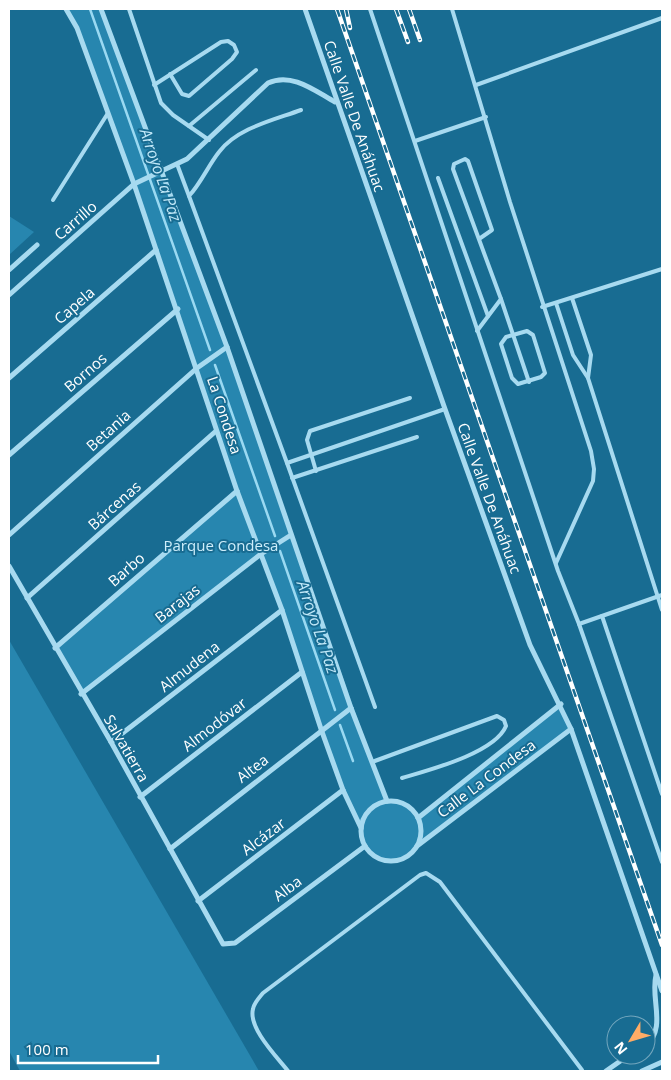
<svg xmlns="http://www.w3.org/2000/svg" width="671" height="1080" font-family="'Open Sans',sans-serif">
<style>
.green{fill:#2786af}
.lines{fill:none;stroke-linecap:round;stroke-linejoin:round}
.stream{stroke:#9ad9f2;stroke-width:2.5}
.lane{stroke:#a7daf0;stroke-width:4}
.street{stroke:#a7daf0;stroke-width:5}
.rail-casing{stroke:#fff;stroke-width:4.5}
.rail{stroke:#186c92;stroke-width:2.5;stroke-dasharray:8;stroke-linecap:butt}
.labels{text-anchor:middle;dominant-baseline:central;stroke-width:4;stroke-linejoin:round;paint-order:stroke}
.street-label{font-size:15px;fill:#fff;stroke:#186c92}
.park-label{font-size:15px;fill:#ceeefb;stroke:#186c92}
.water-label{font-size:16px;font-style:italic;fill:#c2e9f9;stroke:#186c92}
</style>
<rect width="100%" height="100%" fill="#186c92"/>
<g class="green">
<path d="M66,9H101L162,171L387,801C401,802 408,806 417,818L561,704L571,729L404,858L386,860L378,858L365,846L361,828L343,790L261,554L81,694L55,648L237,491L197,368L77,28Z"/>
<polygon points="9,216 34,232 9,255"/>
<polygon points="9,640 259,1071 20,1071 9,1051"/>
</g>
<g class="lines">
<g class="stream">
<polyline points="90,9 210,350"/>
<polyline points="215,365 275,536"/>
<polyline points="280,551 335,710"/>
<polyline points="340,725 353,761"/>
</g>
<g class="lane">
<polyline points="129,9 161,103 173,115 209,140"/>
<polyline points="370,9 558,571 579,624 662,862"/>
<polyline points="452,9 510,202 591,451 594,469 593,481 556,563"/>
<polyline points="154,85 221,42 228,41 234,45 237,52 232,59 189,96 182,94 170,74"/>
<polyline points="476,85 662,18"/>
<path d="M301,110C274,120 237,128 219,152C208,166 201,183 189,196L287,463L445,409"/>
<polyline points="189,126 256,70"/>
<polyline points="415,141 486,117"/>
<polyline points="177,164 189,196"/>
<polyline points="438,178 488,316"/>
<polyline points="53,200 108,113"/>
<polyline points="572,298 591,355 588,378"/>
<polyline points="501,299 529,382"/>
<polyline points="556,303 573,355 588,378 662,610"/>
<polyline points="542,307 662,269"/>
<polyline points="477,331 501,299 453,169 454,164 465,159 468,161 492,230 479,239"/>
<polygon points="527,331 533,335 545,373 541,377 518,384 512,378 501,344 506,337"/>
<polyline points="287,463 375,707"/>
<polyline points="316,471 307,440 310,431 410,398"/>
<polyline points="292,478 417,437"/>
<polyline points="602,616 662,794"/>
<polyline points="579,624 662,595"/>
<path d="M372,762L497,716L504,720L506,726C495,753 429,770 402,778"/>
<path d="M288,1071C277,1057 248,1028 253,1009C254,1003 259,998 263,993L420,875L426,873L440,882L582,1070"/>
</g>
<g class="street">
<polyline points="66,9 77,28 134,184 237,491 282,610 321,729 343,790 361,828"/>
<polyline points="101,9 227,347 351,708 387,801"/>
<polyline points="305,9 445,409 530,645 571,729 662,991"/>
<polyline points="9,270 37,245"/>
<path d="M9,295L134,184L187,159L268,83C292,72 315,91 335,102"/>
<polyline points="9,378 156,250"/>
<polyline points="9,455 178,309"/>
<polyline points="9,535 197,368 227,347"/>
<polyline points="9,566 111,742 223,944 235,943 365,846"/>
<polyline points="27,598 216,431"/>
<polyline points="55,648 237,491"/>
<polyline points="81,694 261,554 291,535"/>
<polyline points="111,742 282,610"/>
<polyline points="140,797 302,672"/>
<circle cx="391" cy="831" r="30"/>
<polyline points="418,818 561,704"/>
<polyline points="417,846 571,729"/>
<polyline points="170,849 351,708"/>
<polyline points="198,901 343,790"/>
<path d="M646,1046C667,1027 650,999 656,975"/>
<polyline points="606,1071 629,1055"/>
<polyline points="642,1071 662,1062"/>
</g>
<g class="rail-casing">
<g id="rail">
<polyline points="337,9 662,945"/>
<polyline points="346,9 350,28"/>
<polyline points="396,9 408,42"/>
<polyline points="409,9 420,40"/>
</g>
</g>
<use href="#rail" class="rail"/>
</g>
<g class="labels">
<g class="street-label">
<text transform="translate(355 116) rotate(71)">Calle Valle De Anáhuac</text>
<text transform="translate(75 220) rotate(-41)">Carrillo</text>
<text transform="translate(74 305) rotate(-41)">Capela</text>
<text transform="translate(85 372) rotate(-41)">Bornos</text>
<text transform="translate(225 415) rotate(72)">La Condesa</text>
<text transform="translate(108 430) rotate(-42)">Betania</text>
<text transform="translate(490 498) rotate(70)">Calle Valle De Anáhuac</text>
<text transform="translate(114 505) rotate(-42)">Bárcenas</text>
<text transform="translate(126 569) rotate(-41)">Barbo</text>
<text transform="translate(177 603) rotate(-38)">Barajas</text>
<text transform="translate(189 666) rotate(-38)">Almudena</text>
<text transform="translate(214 724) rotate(-38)">Almodóvar</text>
<text transform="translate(127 748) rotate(60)">Salvatierra</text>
<text transform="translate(252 768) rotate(-38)">Altea</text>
<text transform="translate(486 778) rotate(-37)">Calle La Condesa</text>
<text transform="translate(263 836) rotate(-37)">Alcázar</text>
<text transform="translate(287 888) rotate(-37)">Alba</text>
</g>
<g class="park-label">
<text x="221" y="545">Parque Condesa</text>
</g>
<g class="water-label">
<text transform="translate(161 175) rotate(71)">Arroyo La Paz</text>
<text transform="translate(318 627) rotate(71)">Arroyo La Paz</text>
</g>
</g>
<rect width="671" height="1080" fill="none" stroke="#ffffff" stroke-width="20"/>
<g transform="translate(631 1040) rotate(232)"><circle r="24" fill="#186c92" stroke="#74a7be"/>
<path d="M0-4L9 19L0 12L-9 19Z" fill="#ffac66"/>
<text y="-8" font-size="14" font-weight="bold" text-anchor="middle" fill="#ffffff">N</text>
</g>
<path d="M18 1055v8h140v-8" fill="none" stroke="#ffffff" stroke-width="2.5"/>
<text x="25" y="1055" font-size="15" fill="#ffffff" stroke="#186c92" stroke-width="4" paint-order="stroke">100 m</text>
</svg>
